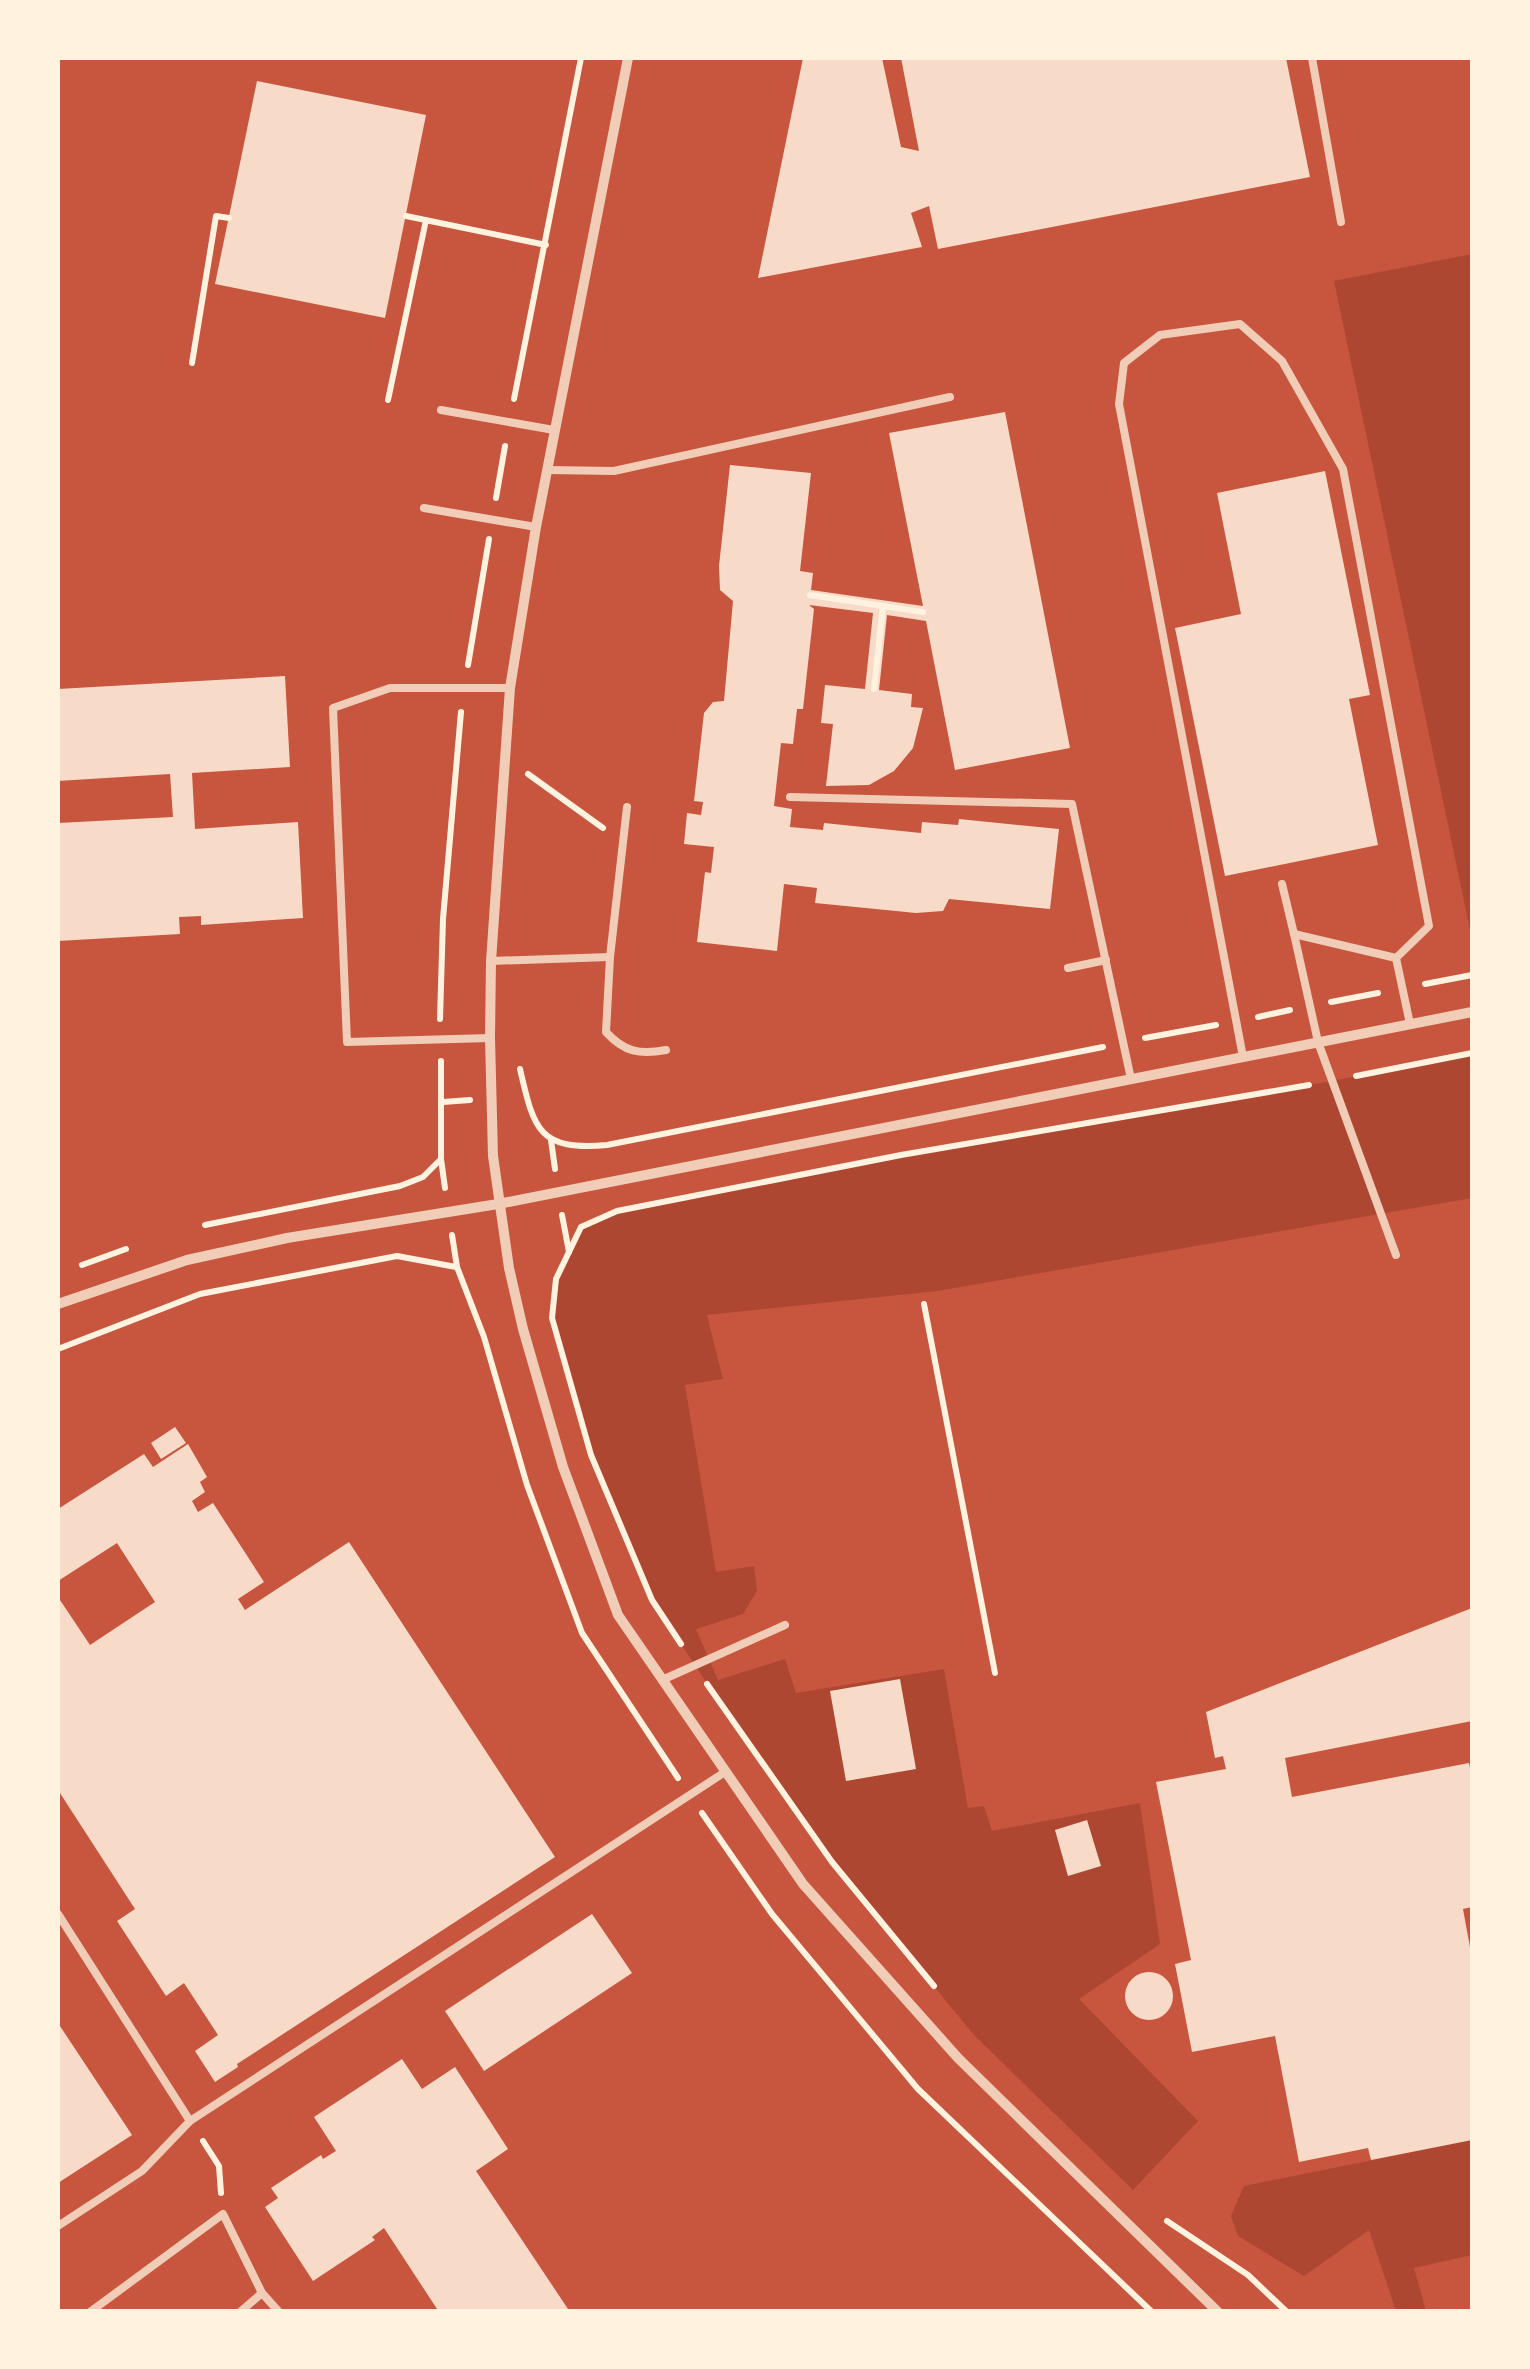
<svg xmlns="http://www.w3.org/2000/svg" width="1530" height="2369" font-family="Mulish,sans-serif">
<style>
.green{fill:#ae4732}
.building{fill:#f7dbc8}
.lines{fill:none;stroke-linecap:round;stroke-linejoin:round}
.path{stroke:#fff3e0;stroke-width:6}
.service{stroke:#f1ccb7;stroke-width:8}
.minor{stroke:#f1ccb7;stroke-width:10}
</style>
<rect width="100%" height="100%" fill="#c8553d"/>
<g class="green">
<polygon points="1472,254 1472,939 1334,281"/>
<polygon points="1472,1053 1472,1198 937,1291 707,1315 723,1379 685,1385 716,1572 754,1566 757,1591 743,1614 696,1629 718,1680 785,1659 796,1693 944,1669 968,1808 984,1806 992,1831 1140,1803 1160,1944 1079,1999 1198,2121 1133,2190 974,2035 832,1862 756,1758 652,1600 591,1455 552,1318 556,1279 581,1227 617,1211 901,1155 1332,1081"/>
<polygon points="1472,2140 1472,2255 1414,2268 1426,2311 1396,2311 1369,2230 1304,2276 1238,2236 1231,2216 1244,2186"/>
</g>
<g class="building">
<polygon points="803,58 882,58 901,147 919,151 901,58 1286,58 1310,177 938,249 929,206 911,213 922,247 758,278"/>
<polygon points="257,81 426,115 385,318 215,284"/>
<polygon points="1005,412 1070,748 955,770 926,621 887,615 879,690 912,694 911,707 923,708 913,748 894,771 869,785 826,786 833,724 821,723 825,685 865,689 873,613 809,605 814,609 803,709 797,709 793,744 781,743 774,806 792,809 790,827 823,830 824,823 921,833 922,822 958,825 959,819 1059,829 1050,909 949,899 943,911 916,913 815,903 817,888 784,884 777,951 697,942 705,872 711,873 714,847 684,844 687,813 701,815 703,802 694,801 704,713 713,702 724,701 733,601 720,590 719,566 730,465 811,473 800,571 813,573 811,590 923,606 889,433"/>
<polygon points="1325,471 1370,695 1349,699 1378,845 1225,876 1175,628 1241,614 1217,493"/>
<polygon points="285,676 290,767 192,773 195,829 298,822 303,918 201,925 201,916 179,917 180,934 58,941 58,823 173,817 170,774 58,781 58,689"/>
<polygon points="175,1427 186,1443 161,1459 151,1443"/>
<polygon points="188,1444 207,1477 200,1482 205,1492 192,1501 198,1512 213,1503 264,1582 238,1599 245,1610 349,1542 555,1857 237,2064 238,2067 215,2082 195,2051 218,2035 184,1983 166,1996 117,1921 135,1909 58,1790 58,1597 90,1645 155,1602 117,1543 58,1581 58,1509 144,1454 153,1467"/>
<polygon points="1472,1608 1472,1721 1285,1758 1292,1797 1469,1763 1472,1778 1472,1907 1463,1909 1472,1958 1472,2140 1371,2160 1368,2148 1299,2162 1275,2036 1192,2052 1175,1964 1191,1960 1156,1782 1226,1769 1223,1756 1215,1758 1206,1712"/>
<polygon points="900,1679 916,1769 846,1781 830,1691"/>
<polygon points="1087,1820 1101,1866 1068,1876 1055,1830"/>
<polygon points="592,1914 632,1973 484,2071 445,2011"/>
<circle cx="1149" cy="1996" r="24"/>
<polygon points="58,2023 132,2135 58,2183"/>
<polygon points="402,2059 422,2089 455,2067 508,2149 476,2171 570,2312 439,2312 384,2228 372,2237 375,2240 313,2281 265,2207 278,2198 271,2188 321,2155 323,2159 336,2151 314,2117"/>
</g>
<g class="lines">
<g class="path">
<polyline points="406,216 546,245"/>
<polyline points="192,363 216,216 229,218"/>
<polyline points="514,399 581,58"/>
<polyline points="388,400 426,220"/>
<polyline points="496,498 505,446"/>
<polyline points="810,595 923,612"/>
<polyline points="468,665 489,539"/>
<polyline points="874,689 883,606"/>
<polyline points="528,774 603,828"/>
<polyline points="1425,984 1472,975"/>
<polyline points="1331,1002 1378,993"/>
<polyline points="1258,1017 1290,1010"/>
<polyline points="440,1019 443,919 461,712"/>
<polyline points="1145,1038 1216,1025"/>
<polyline points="441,1061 441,1159 445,1188"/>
<path d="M520,1069C534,1129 538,1151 607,1145L1103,1047"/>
<polyline points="1356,1076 1472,1053"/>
<polyline points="443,1102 470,1100"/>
<polyline points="551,1140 555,1169"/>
<polyline points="562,1215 569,1252"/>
<polyline points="205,1225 400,1186 423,1177 440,1160"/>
<polyline points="452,1235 457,1267 484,1337 527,1485 582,1633 678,1778"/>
<polyline points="82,1265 126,1249"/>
<polyline points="924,1304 995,1673"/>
<polyline points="58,1349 200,1294 397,1256 456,1267"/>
<polyline points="681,1644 652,1600 591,1455 552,1318 556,1279 581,1227 617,1211 901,1155 1309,1085"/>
<polyline points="707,1684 832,1862 934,1986"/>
<polyline points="702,1813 772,1914 918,2089 1152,2312"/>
<polyline points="203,2141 219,2166 221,2193"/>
<polyline points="1167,2221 1248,2275 1287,2312"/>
</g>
<g class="service">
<polyline points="1312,58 1341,222"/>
<polyline points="441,410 554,430"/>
<polyline points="547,470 614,471 950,397"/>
<polyline points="424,508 536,527"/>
<polyline points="790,797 1072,804 1131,1079"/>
<path d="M627,807L610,957L606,1032C624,1052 640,1055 666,1050"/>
<polyline points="1282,884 1294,934"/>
<polyline points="1396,958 1410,1024"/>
<polyline points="491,961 610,957"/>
<polyline points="1068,968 1106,960"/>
<polyline points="490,1038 347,1042 333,708 390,688 510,688"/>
<polyline points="1243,1057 1119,404 1124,363 1160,335 1240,324 1282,361 1343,469 1429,926 1396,958 1294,934 1318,1042 1396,1255"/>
<polyline points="662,1680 785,1625"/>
<polyline points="58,1914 190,2121"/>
<polyline points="58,2226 142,2171 190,2121 725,1772"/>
<polyline points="90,2312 223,2214 262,2293 279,2312"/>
<polyline points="240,2312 262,2293"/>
</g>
<g class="minor">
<polyline points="628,58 536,527 510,688 491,961 490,1038 493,1156 509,1268 523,1329 563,1467 618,1615 803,1884 958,2058 1218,2312"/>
<polyline points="58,1304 187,1260 287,1238 498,1204 1472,1012"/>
</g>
</g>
<rect width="1530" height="2369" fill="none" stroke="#fff3e0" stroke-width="120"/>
</svg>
